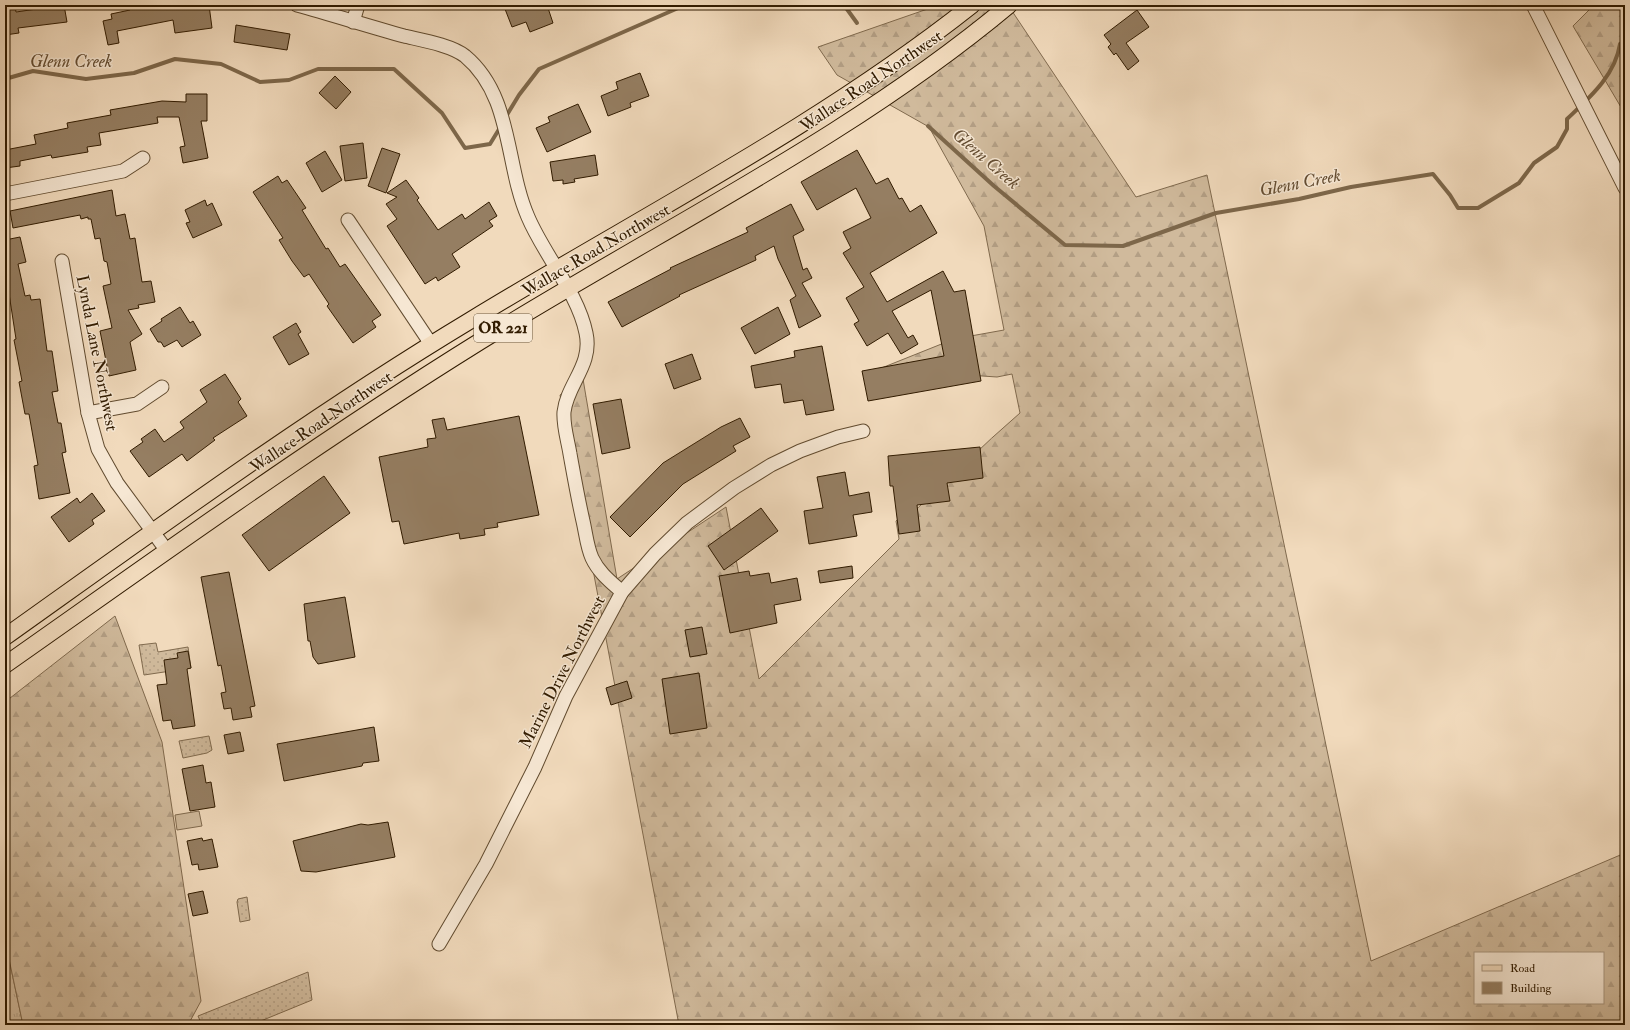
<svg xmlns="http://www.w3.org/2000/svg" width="1630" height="1030" font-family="'IM FELL Double Pica',serif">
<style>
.grass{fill:url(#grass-tufts);stroke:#806a4e}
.forest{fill:url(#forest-firs);stroke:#806a4e;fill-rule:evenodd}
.garden{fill:url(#garden-dots);stroke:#806a4e}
.pitch{fill:#d0ba9c;stroke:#806a4e}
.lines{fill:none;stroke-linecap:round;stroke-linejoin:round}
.stream{stroke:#7d674a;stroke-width:4}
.building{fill:#957e62;stroke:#311b00}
.minor-casing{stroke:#614b2f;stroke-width:15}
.major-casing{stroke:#311b00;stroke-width:18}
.minor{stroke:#f6e7d3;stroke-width:13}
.major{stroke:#f1dabc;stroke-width:16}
.labels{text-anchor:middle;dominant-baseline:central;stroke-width:3;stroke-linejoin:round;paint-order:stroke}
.shield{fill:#f6e7d3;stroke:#6c583f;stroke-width:1}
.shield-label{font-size:16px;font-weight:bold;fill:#311b00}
.street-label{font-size:17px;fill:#311b00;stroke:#f6e7d3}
.water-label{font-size:18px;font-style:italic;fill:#644d32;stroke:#f6e7d3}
</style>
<defs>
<pattern id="grass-tufts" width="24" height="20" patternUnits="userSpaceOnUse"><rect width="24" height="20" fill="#d0ba9c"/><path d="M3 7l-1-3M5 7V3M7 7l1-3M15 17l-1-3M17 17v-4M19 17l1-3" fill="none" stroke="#b39f85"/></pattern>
<pattern id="forest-firs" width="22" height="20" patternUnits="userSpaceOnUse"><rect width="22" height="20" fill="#d0ba9c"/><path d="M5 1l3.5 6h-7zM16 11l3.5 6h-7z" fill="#b39f85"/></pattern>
<pattern id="garden-dots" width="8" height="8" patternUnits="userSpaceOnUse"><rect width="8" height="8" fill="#d0ba9c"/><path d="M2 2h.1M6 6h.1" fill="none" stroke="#b39f85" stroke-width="1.8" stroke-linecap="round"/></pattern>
</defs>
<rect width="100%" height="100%" fill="#f1dabc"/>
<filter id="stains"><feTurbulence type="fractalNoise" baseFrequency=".005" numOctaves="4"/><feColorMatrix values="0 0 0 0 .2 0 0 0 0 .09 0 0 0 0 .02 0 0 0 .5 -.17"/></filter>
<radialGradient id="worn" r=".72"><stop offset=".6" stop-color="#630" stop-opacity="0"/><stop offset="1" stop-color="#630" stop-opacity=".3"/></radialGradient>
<polygon class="grass" points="5,940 23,1025 5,1025"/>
<g class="forest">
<path d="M939,5H1008L1136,197L1207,175L1371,961L1625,853V1025H679L560,395L583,379L617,579L726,507L759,679L899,539L896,521L902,515L908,517C946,483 981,446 1020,413L1012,374L997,377L879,369L954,339L1004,330L984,226L929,127L837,75L818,47ZM1475,953H1603V1003H1475Z"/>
<polygon points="1594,5 1625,5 1625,114 1573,26"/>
<polygon points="115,616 162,742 201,1001 188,1025 23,1025 5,940 5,702"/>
</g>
<g class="garden">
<polygon points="156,643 158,652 188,647 191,668 144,675 139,645"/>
<polygon points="209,736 212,750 207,753 183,758 179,741"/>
<polygon points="247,897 250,920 240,922 237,902 238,899"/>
<polygon points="308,972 312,1000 251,1025 202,1025 198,1016"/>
</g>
<polygon class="pitch" points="199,811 202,826 177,830 175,815"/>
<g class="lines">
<g class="stream">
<polyline points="844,5 857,23"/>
<polyline points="5,79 33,71 86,79 134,73 175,59 221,64 260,82 289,80 318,69 394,69 442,113 465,148 490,144 501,126"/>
<polyline points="505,118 519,95 539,69 685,5"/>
<path d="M928,126L994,186L1065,245L1123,246L1216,213L1299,199L1351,187L1433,174L1450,195L1458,208H1478L1519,183L1534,163L1557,147L1567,129V119C1589,98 1615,76 1620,44L1625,41"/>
</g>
</g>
<g class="building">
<polygon points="5,5 15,5 16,12 64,5 67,22 18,28 19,33 5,35"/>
<polygon points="129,5 209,5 212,28 175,33 173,20 117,31 119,43 108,45 103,21 112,19 111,14 130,10"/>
<polygon points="515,5 547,5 553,23 530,32 526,22 512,27 505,9"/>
<polygon points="1137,10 1149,27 1126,43 1139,61 1128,70 1116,53 1114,55 1108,47 1111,44 1104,35"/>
<polygon points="236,25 290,34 287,50 234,42"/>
<polygon points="640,73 649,96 630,103 631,107 608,116 601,96 618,89 616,82"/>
<polygon points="335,76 351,92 336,109 319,93"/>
<polygon points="186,94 207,94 207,121 201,121 208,158 183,163 180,147 185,146 179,117 157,117 158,123 99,133 101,145 87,147 88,152 52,158 51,155 20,161 20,166 5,168 5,150 36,144 34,135 68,128 67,123 111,115 110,110 162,101 186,102"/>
<polygon points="578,104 591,132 547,152 536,128 550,122 548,117"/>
<polygon points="363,143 367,178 345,181 340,146"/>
<polygon points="382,148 400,154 386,193 368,186"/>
<polygon points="857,150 876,184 888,178 899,199 902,198 910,212 921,205 937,233 870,273 887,302 943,271 954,292 965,290 981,381 868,401 862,371 944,356 931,290 892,311 908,338 913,335 918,344 901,354 888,333 867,346 854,324 859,321 846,298 864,287 843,253 851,248 843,232 871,218 856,188 817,210 801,182"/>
<polygon points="325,151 342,180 322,192 306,163"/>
<polygon points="595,155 598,175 574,179 575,182 563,184 563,180 553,181 550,162"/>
<polygon points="278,176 282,183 287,180 306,208 302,210 326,249 328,248 340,267 345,264 381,315 372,321 376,327 353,343 327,306 329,304 309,274 304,277 292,261 279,240 283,238 253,192"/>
<polygon points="406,180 419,198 417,200 438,230 462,214 465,219 489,202 497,216 489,221 493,226 452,254 460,267 438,281 436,277 425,284 387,226 397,219 386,204 397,197 387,193"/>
<polygon points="112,190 116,216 125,214 130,239 135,238 142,282 151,281 155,302 138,305 139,308 128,310 142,334 130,342 136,370 109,376 100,331 112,328 103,286 111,284 107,262 104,261 100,238 95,239 91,219 88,219 88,217 81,219 80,215 13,228 10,211"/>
<polygon points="205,200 207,206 212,203 222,225 193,238 186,223 190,222 185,210"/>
<polygon points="791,204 804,230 793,236 803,270 807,268 812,278 802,283 821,316 799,328 790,300 796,296 778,259 774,246 755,256 756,260 679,295 680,296 622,327 608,302 671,269 670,268 748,232 746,228"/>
<polygon points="20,237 26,262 18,264 25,296 30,295 31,300 40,299 47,351 52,351 58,391 52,392 58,423 61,423 66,452 62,453 70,493 39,499 34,466 38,465 29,414 25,414 19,382 22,381 14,340 16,339 8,287 5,288 5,240"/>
<polygon points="180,307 190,323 193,321 201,335 182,347 177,340 164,347 161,342 158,342 150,329 162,321 161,319"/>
<polygon points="778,307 790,334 755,354 741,328"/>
<polygon points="296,323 301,332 298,334 309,354 289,365 273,337"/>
<polygon points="822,346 834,410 806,415 803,400 784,403 781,384 755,388 751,366 795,357 794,351"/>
<polygon points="692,354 701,379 674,389 665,364"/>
<polygon points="225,374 241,399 238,402 247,416 213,438 215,440 187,461 182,454 149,477 130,451 143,442 141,439 155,429 164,442 184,428 180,422 207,402 200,390"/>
<polygon points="621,399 630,448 602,454 593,404"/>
<polygon points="519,416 539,515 497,523 498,527 484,529 485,535 460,539 459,533 404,544 399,521 392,522 379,457 428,447 427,439 436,438 432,420 444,418 447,430"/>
<polygon points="740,418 750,437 733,446 736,451 683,484 630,537 610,517 663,463 721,427"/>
<polygon points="980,447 983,478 947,483 950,501 917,505 920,531 899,534 893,486 890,486 888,456"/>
<polygon points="845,472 849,496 869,492 872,512 853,515 857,536 809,544 804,511 823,508 817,477"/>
<polygon points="324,476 350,513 269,571 242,535"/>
<polygon points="92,493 105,511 92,520 94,524 69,542 51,517 77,498 80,503"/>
<polygon points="761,508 778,531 724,570 708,546"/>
<polygon points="852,566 853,578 820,583 818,571"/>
<polygon points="749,571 750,576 769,573 771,583 797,578 801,600 774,605 777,623 730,633 719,576"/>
<polygon points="229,572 255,706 250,707 252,717 233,720 231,708 224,709 221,693 226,692 221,665 218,666 201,577"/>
<polygon points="345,597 355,657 318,664 313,657 310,641 308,641 304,604"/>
<polygon points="702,627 707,654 690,657 685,630"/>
<polygon points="188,651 191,668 187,669 195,726 173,729 171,720 163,721 157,685 167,684 164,660 178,658 177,653"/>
<polygon points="699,673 707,728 670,734 662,679"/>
<polygon points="627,681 632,698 611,705 606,688"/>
<polygon points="374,727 379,761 363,763 362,766 284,781 277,744"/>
<polygon points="240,732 244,751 228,754 224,735"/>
<polygon points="203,765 206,783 211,782 215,807 190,811 182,769"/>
<polygon points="388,822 395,857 316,872 301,871 293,841 361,824 368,825"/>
<polygon points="202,838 203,841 212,839 218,867 199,870 198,864 192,865 187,841"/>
<polygon points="203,891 208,913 193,916 188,894"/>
</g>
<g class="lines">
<g class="minor-casing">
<g id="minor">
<path d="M297,5C333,15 368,26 404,36C421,40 451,45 465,56C513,96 505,165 528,217C544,255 578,293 586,333C593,365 567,384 564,412C563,426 568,441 570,454C574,476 578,499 583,521C586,534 587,547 592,558C599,573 611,582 622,592"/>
<polyline points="1533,5 1625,188"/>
<polyline points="353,22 358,5"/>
<polyline points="5,194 123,171 143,158"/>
<polyline points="348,220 431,344"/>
<polyline points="62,261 88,413 98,449 117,483 167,551"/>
<polyline points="88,413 137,404 162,387"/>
<polyline points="439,944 486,864 535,767 566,696 622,592 655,554 687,523 734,488 771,465 800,451 838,437 863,431"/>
</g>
</g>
<g class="major-casing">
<g id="major">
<path d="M5,637C158,528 310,417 471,320C638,218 818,127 972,5"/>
<path d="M5,665C170,549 333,431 505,326C675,222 856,133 1009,5"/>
</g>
</g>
<use href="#minor" class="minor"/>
<use href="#major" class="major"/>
</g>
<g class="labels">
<rect class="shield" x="474" y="314" width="58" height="28" rx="3"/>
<g class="shield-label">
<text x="503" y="328">OR 221</text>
</g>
<g class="street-label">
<text transform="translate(871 81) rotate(-34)">Wallace Road Northwest</text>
<text transform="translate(596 250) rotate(-30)">Wallace Road Northwest</text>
<text transform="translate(97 353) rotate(79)">Lynda Lane Northwest</text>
<text transform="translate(321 422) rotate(-34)">Wallace Road Northwest</text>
<text transform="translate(562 672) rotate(-63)">Marine Drive Northwest</text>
</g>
<g class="water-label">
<text x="71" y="61">Glenn Creek</text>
<text transform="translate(986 159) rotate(41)">Glenn Creek</text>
<text transform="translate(1300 183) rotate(-11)">Glenn Creek</text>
</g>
</g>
<rect width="1630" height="1030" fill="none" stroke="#f1dabc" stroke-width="20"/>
<rect x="6" y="6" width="1618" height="1018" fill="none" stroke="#311b00" stroke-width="2"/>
<rect x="10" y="10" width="1610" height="1010" fill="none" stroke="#311b00"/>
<rect x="1474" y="952" width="130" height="52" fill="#f6e7d3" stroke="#a7957f"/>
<rect x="1482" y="965" width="20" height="6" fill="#f1dabc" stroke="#a7957f"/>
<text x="1510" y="972" font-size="12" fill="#311b00">Road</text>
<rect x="1482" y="982" width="20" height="12" fill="#957e62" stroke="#a7957f"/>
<text x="1510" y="992" font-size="12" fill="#311b00">Building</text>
<rect width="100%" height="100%" filter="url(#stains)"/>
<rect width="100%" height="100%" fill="url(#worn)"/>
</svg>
